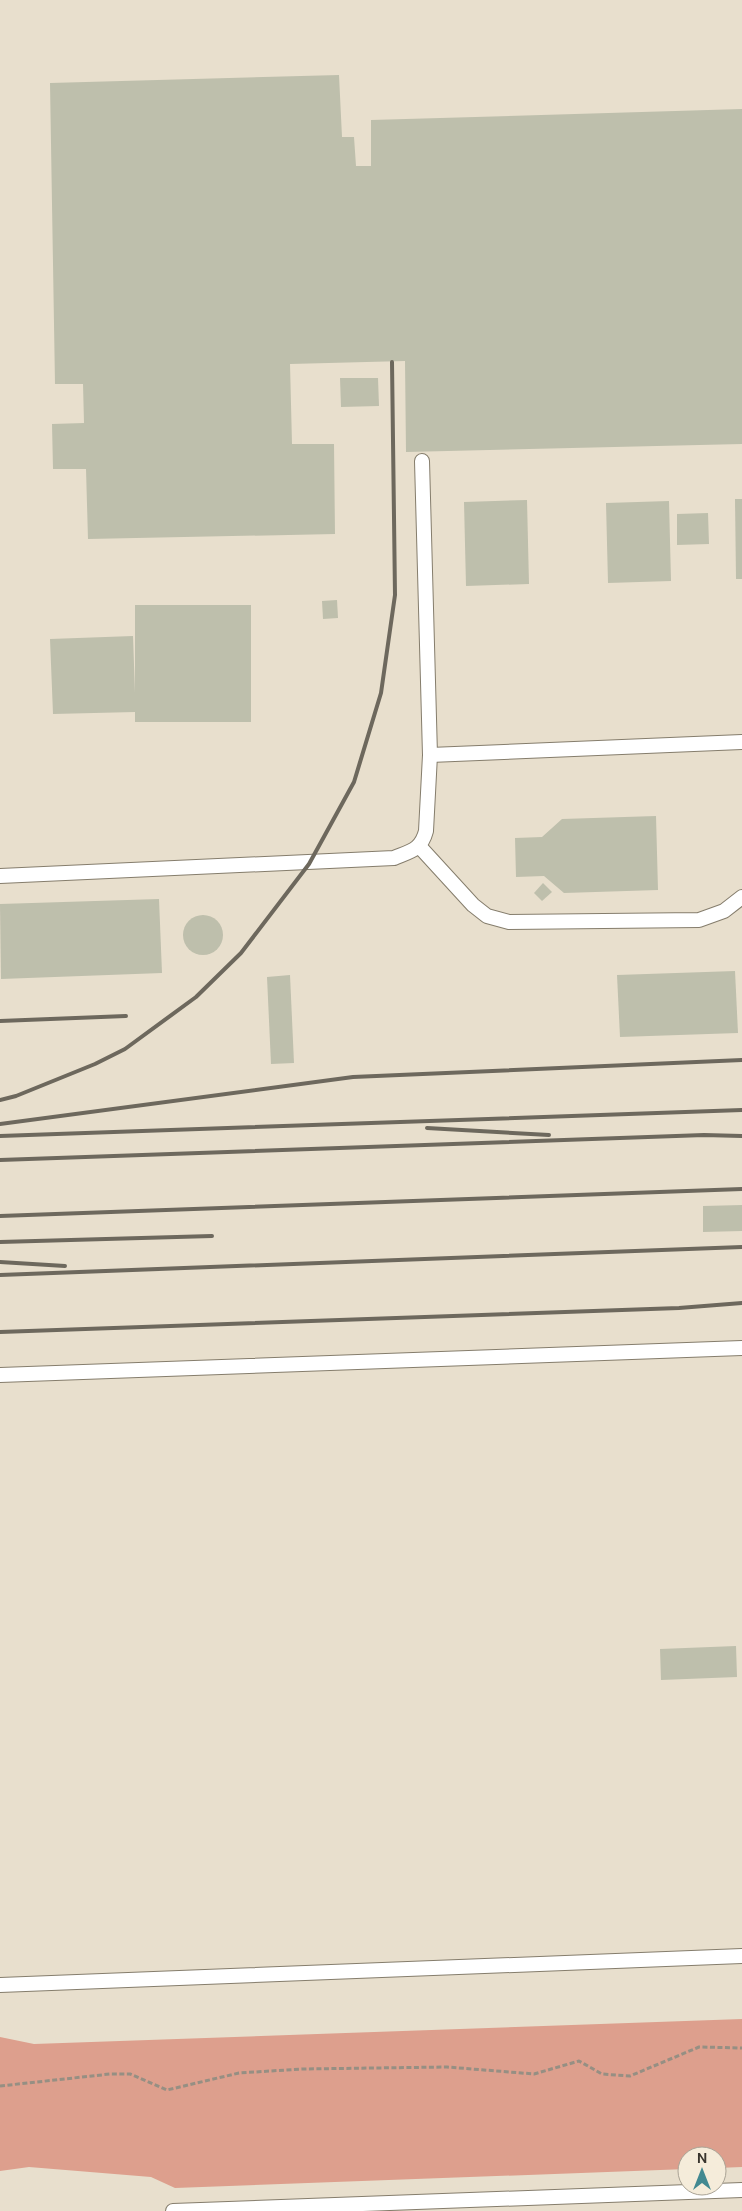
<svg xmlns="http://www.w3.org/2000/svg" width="742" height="2211" font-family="'DM Sans',sans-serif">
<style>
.forest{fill:#dd9f8d}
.building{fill:#bebfac}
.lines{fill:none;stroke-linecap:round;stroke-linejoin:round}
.service-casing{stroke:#857d6c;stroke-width:16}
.path{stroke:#968f83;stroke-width:3;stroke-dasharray:5 2.5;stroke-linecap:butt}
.service{stroke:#fff;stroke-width:14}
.rail{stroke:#6d685d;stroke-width:4}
</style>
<rect width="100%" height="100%" fill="#e8dfcd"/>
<polygon class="forest" points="742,2019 742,2167 717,2168 717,2156 687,2156 687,2169 175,2188 151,2177 29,2167 0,2171 0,2037 34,2044"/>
<g class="building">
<polygon points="339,75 342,137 354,137 356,166 371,166 371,120 742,109 742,444 406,452 405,361 290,364 292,444 334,444 335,534 88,539 86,469 53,469 52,424 84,423 83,384 55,384 50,83"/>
<polygon points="340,378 378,378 379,406 341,407"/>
<polygon points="735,499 742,499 742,579 736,579"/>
<polygon points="527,500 529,584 466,586 464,502"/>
<polygon points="669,501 671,581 608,583 606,503"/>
<polygon points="708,513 709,544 677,545 677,514"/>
<polygon points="337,600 338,618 323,619 322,601"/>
<polygon points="135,605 251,605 251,722 135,722 135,712 53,714 50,639 133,636 135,693"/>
<polygon points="656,816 658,890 564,893 544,876 516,877 515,838 542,837 562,819"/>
<polygon points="543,883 552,892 542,901 534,893"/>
<polygon points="159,899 162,973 1,979 0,904"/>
<circle cx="203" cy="935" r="20"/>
<polygon points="735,971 738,1033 620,1037 617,975"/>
<polygon points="290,975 294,1063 271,1064 267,977"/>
<polygon points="742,1205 742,1231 703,1232 703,1206"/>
<polygon points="736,1646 737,1677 661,1680 660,1649"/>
</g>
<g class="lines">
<g class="service-casing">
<g id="service">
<polyline points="430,755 742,742"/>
<polyline points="419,846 473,905 487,916 509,922 699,920 724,911 742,897"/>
<path d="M0,876L394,858C411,851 421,850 426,831L430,755L422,461"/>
<polyline points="0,1375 742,1348"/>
<polyline points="0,1985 742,1956"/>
<polyline points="173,2211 742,2190"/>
</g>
</g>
<polyline class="path" points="0,2086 110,2074 130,2074 167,2090 239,2073 302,2069 447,2067 534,2074 579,2061 602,2074 630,2076 699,2047 742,2048"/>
<use href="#service" class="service"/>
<g class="rail">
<polyline points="0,1021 126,1016"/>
<polyline points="0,1100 16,1096 95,1064 125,1049 196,997 241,953 309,864 354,782 381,693 395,595 392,362"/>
<polyline points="0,1124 353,1077 742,1060"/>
<polyline points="427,1128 549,1135"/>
<polyline points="0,1136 742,1110"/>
<polyline points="0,1160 704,1135 742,1136"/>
<polyline points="0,1216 742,1189"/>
<polyline points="0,1242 212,1236"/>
<polyline points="0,1262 65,1266"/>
<polyline points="0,1275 742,1247"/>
<polyline points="0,1332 679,1308 742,1303"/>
</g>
</g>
<g transform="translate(702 2171)"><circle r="24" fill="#f5ecda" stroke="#aaa395"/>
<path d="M0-4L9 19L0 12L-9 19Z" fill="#428991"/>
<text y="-8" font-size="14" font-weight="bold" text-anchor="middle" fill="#39352e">N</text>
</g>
</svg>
